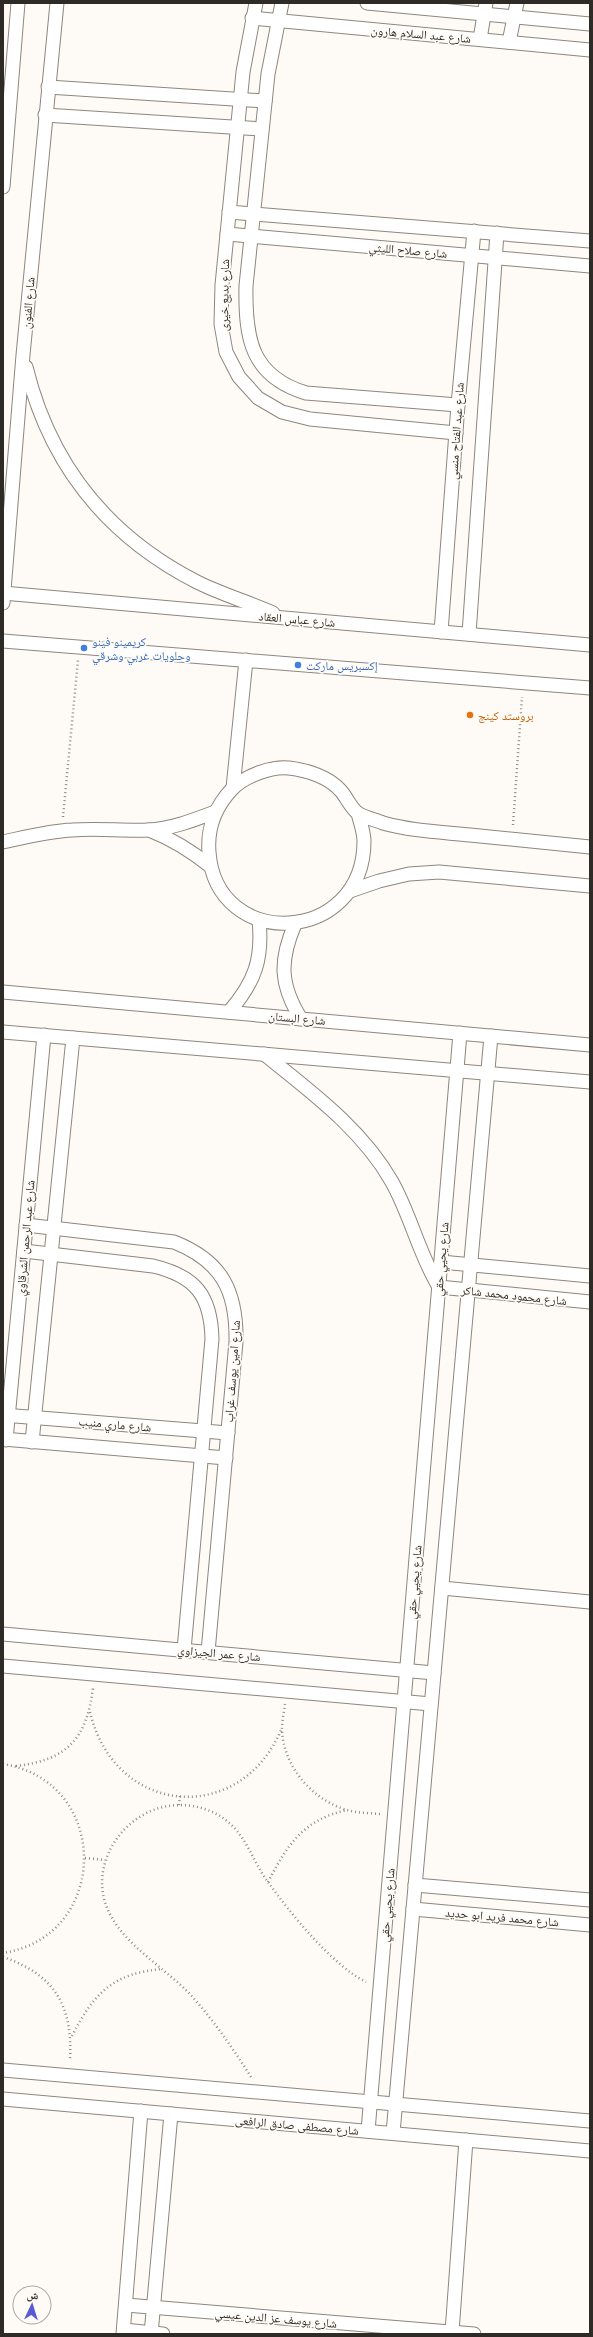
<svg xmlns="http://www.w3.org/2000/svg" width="593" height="2337" font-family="Montserrat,'Noto Naskh Arabic',sans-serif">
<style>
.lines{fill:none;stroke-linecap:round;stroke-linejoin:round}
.minor-casing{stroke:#8f867c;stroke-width:15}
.path{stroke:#908c88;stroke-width:2.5;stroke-dasharray:1 3;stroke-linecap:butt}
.minor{stroke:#fff;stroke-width:13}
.shop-dot{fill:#3f7fe0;stroke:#fefaf6;stroke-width:1.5}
.food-dot{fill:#e8710a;stroke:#fefaf6;stroke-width:1.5}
.labels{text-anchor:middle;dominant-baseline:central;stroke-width:3.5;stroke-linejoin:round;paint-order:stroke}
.street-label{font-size:12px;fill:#2e2a26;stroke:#fefaf6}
.shop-label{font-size:12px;fill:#366cbe;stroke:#fefaf6;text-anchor:start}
.food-label{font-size:12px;fill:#c56008;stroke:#fefaf6;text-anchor:start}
</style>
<rect width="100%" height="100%" fill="#fefaf6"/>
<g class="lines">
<g class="minor-casing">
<g id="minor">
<polyline points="256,3 243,72 222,285 221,324 226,352 239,377 258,398 282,412 310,419 456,433"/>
<path d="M282,3L268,74L246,286C245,339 251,376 306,393L458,405"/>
<polyline points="367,3 590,24"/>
<polyline points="252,18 590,50"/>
<polyline points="480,39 486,3"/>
<polyline points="509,42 517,3"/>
<polyline points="48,87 265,101"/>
<polyline points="45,115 262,129"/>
<polyline points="3,187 18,3"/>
<polyline points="229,212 590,241"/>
<polyline points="227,234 590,266"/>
<path d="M26,367C50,465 107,536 197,582C221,594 248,602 273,613"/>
<polyline points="3,593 590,645"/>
<polyline points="3,603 23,355 57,3"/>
<polyline points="441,632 458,405 474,231"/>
<polyline points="469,634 497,233"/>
<polyline points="3,641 590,688"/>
<polyline points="233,788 246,660"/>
<path d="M358,813C360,822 364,832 364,841C364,945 216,952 209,852C207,828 216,806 232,789C245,776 271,766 289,768C307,770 329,777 341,791C347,798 352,810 359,814C366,818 376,820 383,823C411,831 441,832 470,835C510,839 550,843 590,847"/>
<path d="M149,830C172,839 190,850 210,866"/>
<path d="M3,842C26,837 49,831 72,830C97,828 123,831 148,830C171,829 194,820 215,812"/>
<polyline points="350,891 379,881 409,874 439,872 590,886"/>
<path d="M295,924C279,961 280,985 301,1019"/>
<polyline points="3,992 590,1045"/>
<path d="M229,1012C255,982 263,959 259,920"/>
<polyline points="3,1032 590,1082"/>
<path d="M264,1054C311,1092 362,1129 392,1182C411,1216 419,1254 439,1287L590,1302"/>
<path d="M26,1225L174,1242C222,1261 237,1291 236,1342L208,1652"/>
<path d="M24,1251L153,1266C195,1276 211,1295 212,1339L184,1650"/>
<polyline points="441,1262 590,1276"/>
<polyline points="3,1415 228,1433"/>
<polyline points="3,1439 226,1458"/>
<polyline points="6,1440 44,1035"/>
<polyline points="32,1442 73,1038"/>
<polyline points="442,1588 590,1602"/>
<polyline points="3,1634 434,1673"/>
<polyline points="3,1666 431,1704"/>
<polyline points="415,1885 590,1900"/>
<polyline points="413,1909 590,1925"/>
<polyline points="3,2070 590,2121"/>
<polyline points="3,2099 590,2151"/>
<polyline points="368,2131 460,1033"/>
<polyline points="393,2133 491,1036"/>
<polyline points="126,2305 474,2334"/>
<polyline points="124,2330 163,2334"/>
<polyline points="452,2332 466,2140"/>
<polyline points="123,2334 141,2111"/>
<polyline points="151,2334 171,2114"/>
</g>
</g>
<g class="path">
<polyline points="63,817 78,660"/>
<polyline points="513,825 522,697"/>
<path d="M285,1704C284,1712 282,1721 282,1729C283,1766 312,1800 347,1810C357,1813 369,1813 380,1814"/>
<path d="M90,1712C115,1817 241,1827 282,1728"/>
<path d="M3,1764C111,1781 111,1936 3,1953"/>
<path d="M16,1766C68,1760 87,1738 93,1687"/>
<polyline points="179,1805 180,1796"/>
<polyline points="85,1858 105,1860"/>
<path d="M268,1882C288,1844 303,1820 347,1810"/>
<path d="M3,1957C56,1975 73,2007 70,2061"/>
<path d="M72,2036C94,1993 113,1973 163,1969"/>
<path d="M251,2077C232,2047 212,2018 188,1992C164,1968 127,1946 111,1916C86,1872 117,1818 163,1807C185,1802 210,1807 227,1821C247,1837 253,1862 268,1882C290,1913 332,1965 366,1982"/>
</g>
<use href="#minor" class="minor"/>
</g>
<g class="shop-dot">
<circle cx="84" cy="648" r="4"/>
<circle cx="298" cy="665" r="4"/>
</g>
<circle class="food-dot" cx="470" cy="715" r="4"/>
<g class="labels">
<g class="street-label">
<text transform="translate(421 34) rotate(5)">شارع عبد السلام هارون</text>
<text transform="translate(408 250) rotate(5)">شارع صلاح الليثي</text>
<text transform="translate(224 295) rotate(-89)">شارع بديع خيرى</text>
<text transform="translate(28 303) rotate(-85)">شارع الفنون</text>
<text transform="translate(456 431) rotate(-86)">شارع عبد الفتاح منسي</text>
<text transform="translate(297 619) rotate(5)">شارع عباس العقاد</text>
<text transform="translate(297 1018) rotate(5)">شارع البستان</text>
<text transform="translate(25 1238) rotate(-85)">شارع عبد الرحمن الشرقاوي</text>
<text transform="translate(441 1259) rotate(-85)">شارع يحيي حقي</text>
<text transform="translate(514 1295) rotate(6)">شارع محمود محمد شاكر</text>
<text transform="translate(232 1371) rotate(-86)">شارع امين يوسف غراب</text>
<text transform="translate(115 1424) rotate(5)">شارع ماري منيب</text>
<text transform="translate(414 1582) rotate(-85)">شارع يحيي حقي</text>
<text transform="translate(219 1653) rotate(5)">شارع عمر الجيزاوي</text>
<text transform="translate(387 1905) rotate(-85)">شارع يحيي حقي</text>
<text transform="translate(502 1917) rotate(5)">شارع محمد فريد ابو حديد</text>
<text transform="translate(297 2125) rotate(5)">شارع مصطفى صادق الرافعى</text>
<text transform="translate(276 2318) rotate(5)">شارع يوسف عز الدين عيسي</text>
</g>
<g class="shop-label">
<text x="92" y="641">كريمينو فينو<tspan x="92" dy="14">وحلويات غربي وشرقي</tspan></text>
<text x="306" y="665">إكسبريس ماركت</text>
</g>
<g class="food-label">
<text x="478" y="715">بروستد كينج</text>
</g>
</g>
<rect width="593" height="2337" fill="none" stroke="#2e2a26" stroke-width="8"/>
<g transform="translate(32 2305) rotate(4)"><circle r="19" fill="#fefaf6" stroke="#aba7a3"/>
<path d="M0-3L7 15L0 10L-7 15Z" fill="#585bd2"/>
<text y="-6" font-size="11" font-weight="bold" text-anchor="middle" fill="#2e2a26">ش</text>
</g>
</svg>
